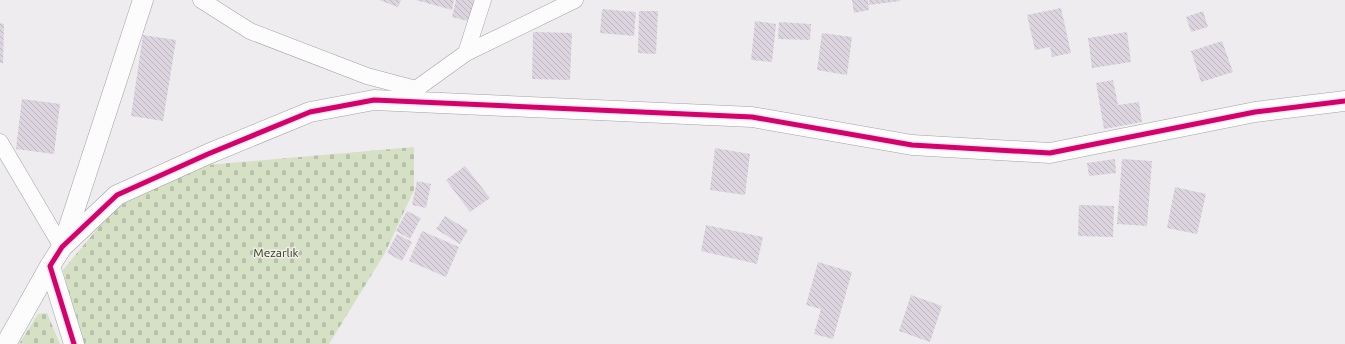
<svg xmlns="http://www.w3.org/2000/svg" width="1345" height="344" font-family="Ubuntu,sans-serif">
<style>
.cemetery{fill:url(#cemetery-stones)}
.building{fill:url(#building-back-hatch)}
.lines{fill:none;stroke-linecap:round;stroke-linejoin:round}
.minor-casing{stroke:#a3a2a4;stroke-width:17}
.tertiary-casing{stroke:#a3a2a4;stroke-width:21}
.minor{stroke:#fcfcfd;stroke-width:16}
.tertiary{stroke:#fcfcfd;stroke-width:20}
.cycleway-casing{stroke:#efebf0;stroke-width:8}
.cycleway{stroke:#d6006c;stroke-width:5}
.labels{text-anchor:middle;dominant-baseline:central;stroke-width:3;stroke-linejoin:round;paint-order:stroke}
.park-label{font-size:12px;fill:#2f4201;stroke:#efebf0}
</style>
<defs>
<pattern id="cemetery-stones" width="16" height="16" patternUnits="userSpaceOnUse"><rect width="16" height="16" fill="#d5e0c4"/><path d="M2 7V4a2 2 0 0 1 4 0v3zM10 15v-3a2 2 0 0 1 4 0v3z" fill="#b7c0a8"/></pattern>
<pattern id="building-back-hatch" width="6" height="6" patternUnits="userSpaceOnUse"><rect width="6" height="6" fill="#dcd4df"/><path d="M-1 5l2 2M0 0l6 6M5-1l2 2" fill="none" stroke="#bcb6bf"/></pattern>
</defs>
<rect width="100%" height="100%" fill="#eeecef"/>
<g class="cemetery">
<polygon points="414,147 414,190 385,253 329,344 84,344 75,323 63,270 113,210 176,174 207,165"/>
<polygon points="47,313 60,344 19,344 38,314"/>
</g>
<g class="building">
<polygon points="379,0 401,0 398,7"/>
<polygon points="416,0 454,0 452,10"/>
<polygon points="456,0 477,0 472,22 452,17"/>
<polygon points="852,0 868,0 869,10 854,13"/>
<polygon points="869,0 900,0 900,1 869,5"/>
<polygon points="1061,8 1071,53 1052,57 1050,47 1035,50 1027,15"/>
<polygon points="602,9 636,12 634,36 600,33"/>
<polygon points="639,11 658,11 656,54 638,53"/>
<polygon points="1203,11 1208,27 1191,32 1186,17"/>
<polygon points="755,21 776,24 772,62 751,60"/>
<polygon points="779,22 811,24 810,40 778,39"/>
<polygon points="0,23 4,24 3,63 0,63"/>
<polygon points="533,32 572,33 570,80 532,79"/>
<polygon points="1127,32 1131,62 1092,68 1088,38"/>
<polygon points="822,33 852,37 847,75 817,70"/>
<polygon points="143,35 176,40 163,121 131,116"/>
<polygon points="1222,41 1233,72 1201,82 1191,51"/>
<polygon points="1113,80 1118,105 1139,102 1142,122 1104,129 1096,83"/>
<polygon points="22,99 60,104 54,154 16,149"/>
<polygon points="715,148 750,154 745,195 710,190"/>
<polygon points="1115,159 1116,173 1089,176 1087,163"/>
<polygon points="1122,159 1152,161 1147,226 1117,224"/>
<polygon points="465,166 490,198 470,212 446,180"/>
<polygon points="417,181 431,184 426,208 412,205"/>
<polygon points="1175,187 1206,194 1197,234 1167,228"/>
<polygon points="1079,205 1114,206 1113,237 1078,236"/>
<polygon points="407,211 421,218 410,239 396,231"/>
<polygon points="445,216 468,230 460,244 436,229"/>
<polygon points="706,225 763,237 757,264 701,251"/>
<polygon points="422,231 459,247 446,277 409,261"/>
<polygon points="397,234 412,242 402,261 387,253"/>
<polygon points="818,262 852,272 833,339 814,334 821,309 806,305"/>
<polygon points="911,295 942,306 930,342 899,331"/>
</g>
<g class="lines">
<g class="minor-casing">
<g id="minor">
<polyline points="201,0 250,31 367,76 416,89"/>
<polyline points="466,53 483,0"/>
<polyline points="406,91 416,89 466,53 575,0"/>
<polyline points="0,142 62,247"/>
</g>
</g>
<g class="tertiary-casing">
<g id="tertiary">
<polyline points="63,245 143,0"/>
<polyline points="6,344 50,266"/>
<polyline points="74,344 50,266 62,247 117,195 208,154 310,112 374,100 752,117 912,145 1050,153 1255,112 1345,101"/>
</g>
</g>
<use href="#minor" class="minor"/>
<use href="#tertiary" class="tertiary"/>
<g class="cycleway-casing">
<polyline id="cycleway" points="74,344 50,266 62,247 117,195 208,154 310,112 374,100 752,117 912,145 1050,153 1255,112 1345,101"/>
</g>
<use href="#cycleway" class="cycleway"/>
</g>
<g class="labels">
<g class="park-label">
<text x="276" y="252">Mezarlık</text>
</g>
</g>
</svg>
